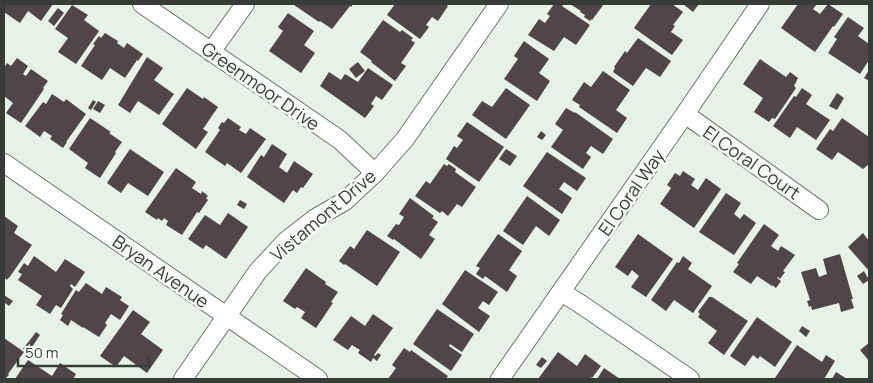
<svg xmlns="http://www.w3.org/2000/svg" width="873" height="383" font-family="Manrope,sans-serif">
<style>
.building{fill:#504549}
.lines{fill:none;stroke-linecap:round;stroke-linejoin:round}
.minor-casing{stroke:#6d766e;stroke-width:20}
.minor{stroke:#fff;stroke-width:18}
.labels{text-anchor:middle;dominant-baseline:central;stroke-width:5;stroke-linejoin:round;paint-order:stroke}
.street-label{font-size:18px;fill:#373c38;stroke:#f4fef5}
</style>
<rect width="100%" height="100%" fill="#e6f1e7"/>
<g class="building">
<polygon points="4,4 53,4 41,21 28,11 20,23 4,12"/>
<polygon points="295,4 353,4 351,7 350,6 332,29 320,21 319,22 294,5"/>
<polygon points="395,4 445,4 448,6 438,21 432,17 426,25 429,27 420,39 387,15"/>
<polygon points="554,4 561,4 563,5 562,6 590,25 576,45 564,37 554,51 528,35 539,19 545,23 550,16 547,14"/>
<polygon points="570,4 604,4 592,20 592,19 590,21 584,17 585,15 580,12 581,11"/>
<polygon points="651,4 672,4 683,12 673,25 675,26 671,32 683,40 672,55 634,28"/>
<polygon points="683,4 699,4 693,12"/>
<polygon points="798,4 817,4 813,9 820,14 828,4 843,14 834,27 833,26 815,52 781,28"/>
<polygon points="72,5 88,15 84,20 99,31 76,64 58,52 68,38 55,29"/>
<polygon points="58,8 64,13 54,26 48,21"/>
<polygon points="288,13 314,31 304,45 315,53 301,73 269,51 283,31 278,27"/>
<polygon points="848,17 864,28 858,36 869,44 869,60 860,74 828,53 837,39 834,37"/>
<polygon points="383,20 400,32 402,30 413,38 411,40 415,43 401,63 406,66 395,81 371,62 372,61 360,52"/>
<polygon points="105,33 118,41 117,43 124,48 127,43 143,54 138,61 137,60 125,78 110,68 102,80 81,66 95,45 93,44 99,36 101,38"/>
<polygon points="638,38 671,61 660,77 646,68 633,86 613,72 615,68 614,67 625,51 627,53"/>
<polygon points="524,41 549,59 539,73 550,81 537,101 504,79 518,59 514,56"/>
<polygon points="147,57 163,68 154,80 174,94 159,115 138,101 130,113 118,105"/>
<polygon points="17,58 28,66 23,74 26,76 31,69 48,81 43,88 44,89 21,123 6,113 13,103 4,96 4,68 7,63 11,66"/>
<polygon points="760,59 786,77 790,72 798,78 794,86 796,88 775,119 772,118 769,122 754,112 763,98 743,84"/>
<polygon points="358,62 365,71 356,78 349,69"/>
<polygon points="368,68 393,85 382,100 376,96 371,104 374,106 365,118 320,86 329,72 341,80 345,74 358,82"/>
<polygon points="869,70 869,81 864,78"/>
<polygon points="603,71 630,90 616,110 627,118 617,133 579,107 580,105 572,100 584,82 591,87"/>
<polygon points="187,88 203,99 204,97 218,107 203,129 208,132 196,149 162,124"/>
<polygon points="506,88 530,105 506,139 472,115 482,101 492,107"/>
<polygon points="802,88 812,95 806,104 830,120 816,140 797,127 790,138 773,126 794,96 796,97"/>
<polygon points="837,93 844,98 837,110 829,106"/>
<polygon points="52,94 64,102 66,99 86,114 66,142 67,142 63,148 50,139 52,136 44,131 40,137 25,126 43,102 46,104"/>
<polygon points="93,100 96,102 91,110 88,108"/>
<polygon points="98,101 105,105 100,113 93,109"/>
<polygon points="566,108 575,113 575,112 613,139 603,154 591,146 586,153 591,157 583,169 551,147 563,130 555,124"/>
<polygon points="90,118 111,132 109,133 122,142 115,152 116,153 100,178 85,168 88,163 69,149"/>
<polygon points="228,118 241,127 239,130 246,134 250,128 266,139 241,173 227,163 225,166 205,152 220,130 218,128 222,122 224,123"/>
<polygon points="842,118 869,137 869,164 863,169 838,152 832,160 816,149 830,129 833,131"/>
<polygon points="467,122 504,147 479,182 446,159 454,146 457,148 463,140 457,136"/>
<polygon points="541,131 546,135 542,140 537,137"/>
<polygon points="272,144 287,154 279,167 287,173 294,161 313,174 303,188 301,187 297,193 293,190 284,203 247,177 261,155 264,157"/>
<polygon points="130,149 164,172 148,196 128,183 121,193 107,183"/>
<polygon points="506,149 517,156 510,166 499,159"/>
<polygon points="547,152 586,178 577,191 564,182 559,189 572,198 562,214 523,186"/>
<polygon points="444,164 447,166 449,164 456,169 455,172 476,187 462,207 457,204 448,216 442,211 440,213 415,196 426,181 430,184"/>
<polygon points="176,168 196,182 192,188 201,194 202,191 208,196 206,198 208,200 199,213 197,212 182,235 166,225 168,221 164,218 162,221 158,218 157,220 145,212"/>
<polygon points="683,171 695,179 691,185 698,190 706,178 721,189 694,228 660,204 671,188 667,185 675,173 680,176"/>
<polygon points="726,193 741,203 734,214 740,219 744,214 756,223 734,255 699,232"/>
<polygon points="527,196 560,220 549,236 536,226 523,245 503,231"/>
<polygon points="410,198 434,216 432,218 438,222 429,235 435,239 421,259 394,239 393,240 387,236 396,224 399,225 404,217 399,214"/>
<polygon points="240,200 247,204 244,209 237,205"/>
<polygon points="228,213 248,227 226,259 206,245 203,249 188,239 205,215 220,225"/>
<polygon points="4,216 18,226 14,233 32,245 9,278 8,278 7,280 4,277"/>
<polygon points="764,224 779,235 771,246 778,251 781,246 795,255 783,271 785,272 780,279 778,277 777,278 781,281 776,288 772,285 772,286 757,276 751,284 733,272 739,264 737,263"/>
<polygon points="367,230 400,252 377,286 345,264 344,265 339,261 350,246 354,249"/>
<polygon points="863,233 869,241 869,271 848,247"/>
<polygon points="498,234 522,251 509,270 517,276 507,292 485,276 483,279 476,274 480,268 476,266"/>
<polygon points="638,234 673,259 646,297 631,287 639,276 632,270 628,276 615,267"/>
<polygon points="840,254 853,299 851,299 854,308 841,312 839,303 812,310 811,306 809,307 807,301 810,300 801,272 816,268 819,277 827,274 823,259"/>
<polygon points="34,256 56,272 65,259 85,272 75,287 71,284 70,286 73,289 61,308 56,305 50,314 36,305 42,296 18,280 22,274 18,272 24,263 28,266"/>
<polygon points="683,256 692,263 688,269 712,286 693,313 674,300 666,311 651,300 677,262 679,263"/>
<polygon points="306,268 326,282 325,284 338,292 331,302 333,303 316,328 301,318 305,312 297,307 295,309 283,301"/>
<polygon points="465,270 498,292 489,305 483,301 478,308 490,316 479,332 442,304"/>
<polygon points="864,271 869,280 863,284 857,276"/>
<polygon points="86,283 102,294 106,287 122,297 120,300 129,306 120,320 111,314 105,323 107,325 99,337 83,327 83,328 71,320 68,326 60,320 63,315 61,314 76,290 79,292"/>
<polygon points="4,295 13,301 9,306 4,302"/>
<polygon points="709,297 712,297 748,321 724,355 708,343 717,331 698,317 700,314 698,312"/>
<polygon points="437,309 474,334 462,352 450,344 449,346 462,355 451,371 413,344"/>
<polygon points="133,310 150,322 141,334 163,350 147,373 124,356 116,367 100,356"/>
<polygon points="373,314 393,328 374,355 375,356 378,353 381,355 377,361 373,358 371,362 358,353 360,350 352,345 348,350 333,340 351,316 365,326"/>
<polygon points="757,317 792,342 775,367 760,356 758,359 753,355 745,366 730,356"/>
<polygon points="802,326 810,331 806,337 799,331"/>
<polygon points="36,332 40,335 28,353 23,349"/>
<polygon points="4,338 24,352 8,374 9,375 5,379 4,379"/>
<polygon points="869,343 869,361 860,350"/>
<polygon points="797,345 822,362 826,355 835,361 824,379 777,379 775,378"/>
<polygon points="404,348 410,352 411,350 448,376 446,379 388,379 396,368 392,365"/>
<polygon points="558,352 577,366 585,354 601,366 592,378 591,377 590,379 538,379"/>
<polygon points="542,357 547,361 541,368 536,365"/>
<polygon points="28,360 52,376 60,363 76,374 73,379 15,379"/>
<polygon points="604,368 620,379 597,379"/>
<polygon points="836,372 847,379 832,379"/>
</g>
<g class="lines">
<g class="minor-casing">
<g id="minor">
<polyline points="142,4 340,140 375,173"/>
<polyline points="211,52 245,4"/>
<polyline points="685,114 819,210"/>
<polyline points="4,163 318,379"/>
<polyline points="561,292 579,303 690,379"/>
<polyline points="183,379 258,271 286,241 314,219 345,201 375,173 405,139 499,4"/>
<polyline points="500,379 685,114 760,4"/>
</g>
</g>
<use href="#minor" class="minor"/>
</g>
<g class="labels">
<g class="street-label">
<text transform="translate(261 86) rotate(35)">Greenmoor Drive</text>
<text transform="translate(752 162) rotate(35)">El Coral Court</text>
<text transform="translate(631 192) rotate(-55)">El Coral Way</text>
<text transform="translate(323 215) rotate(-40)">Vistamont Drive</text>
<text transform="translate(161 271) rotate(35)">Bryan Avenue</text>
</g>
</g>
<rect width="873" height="383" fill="none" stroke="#373c38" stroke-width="10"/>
<path d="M18 358v8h131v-8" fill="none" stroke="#373c38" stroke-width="2.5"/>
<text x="25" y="358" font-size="15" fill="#373c38" stroke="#f4fef5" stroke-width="4" paint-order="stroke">50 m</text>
</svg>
